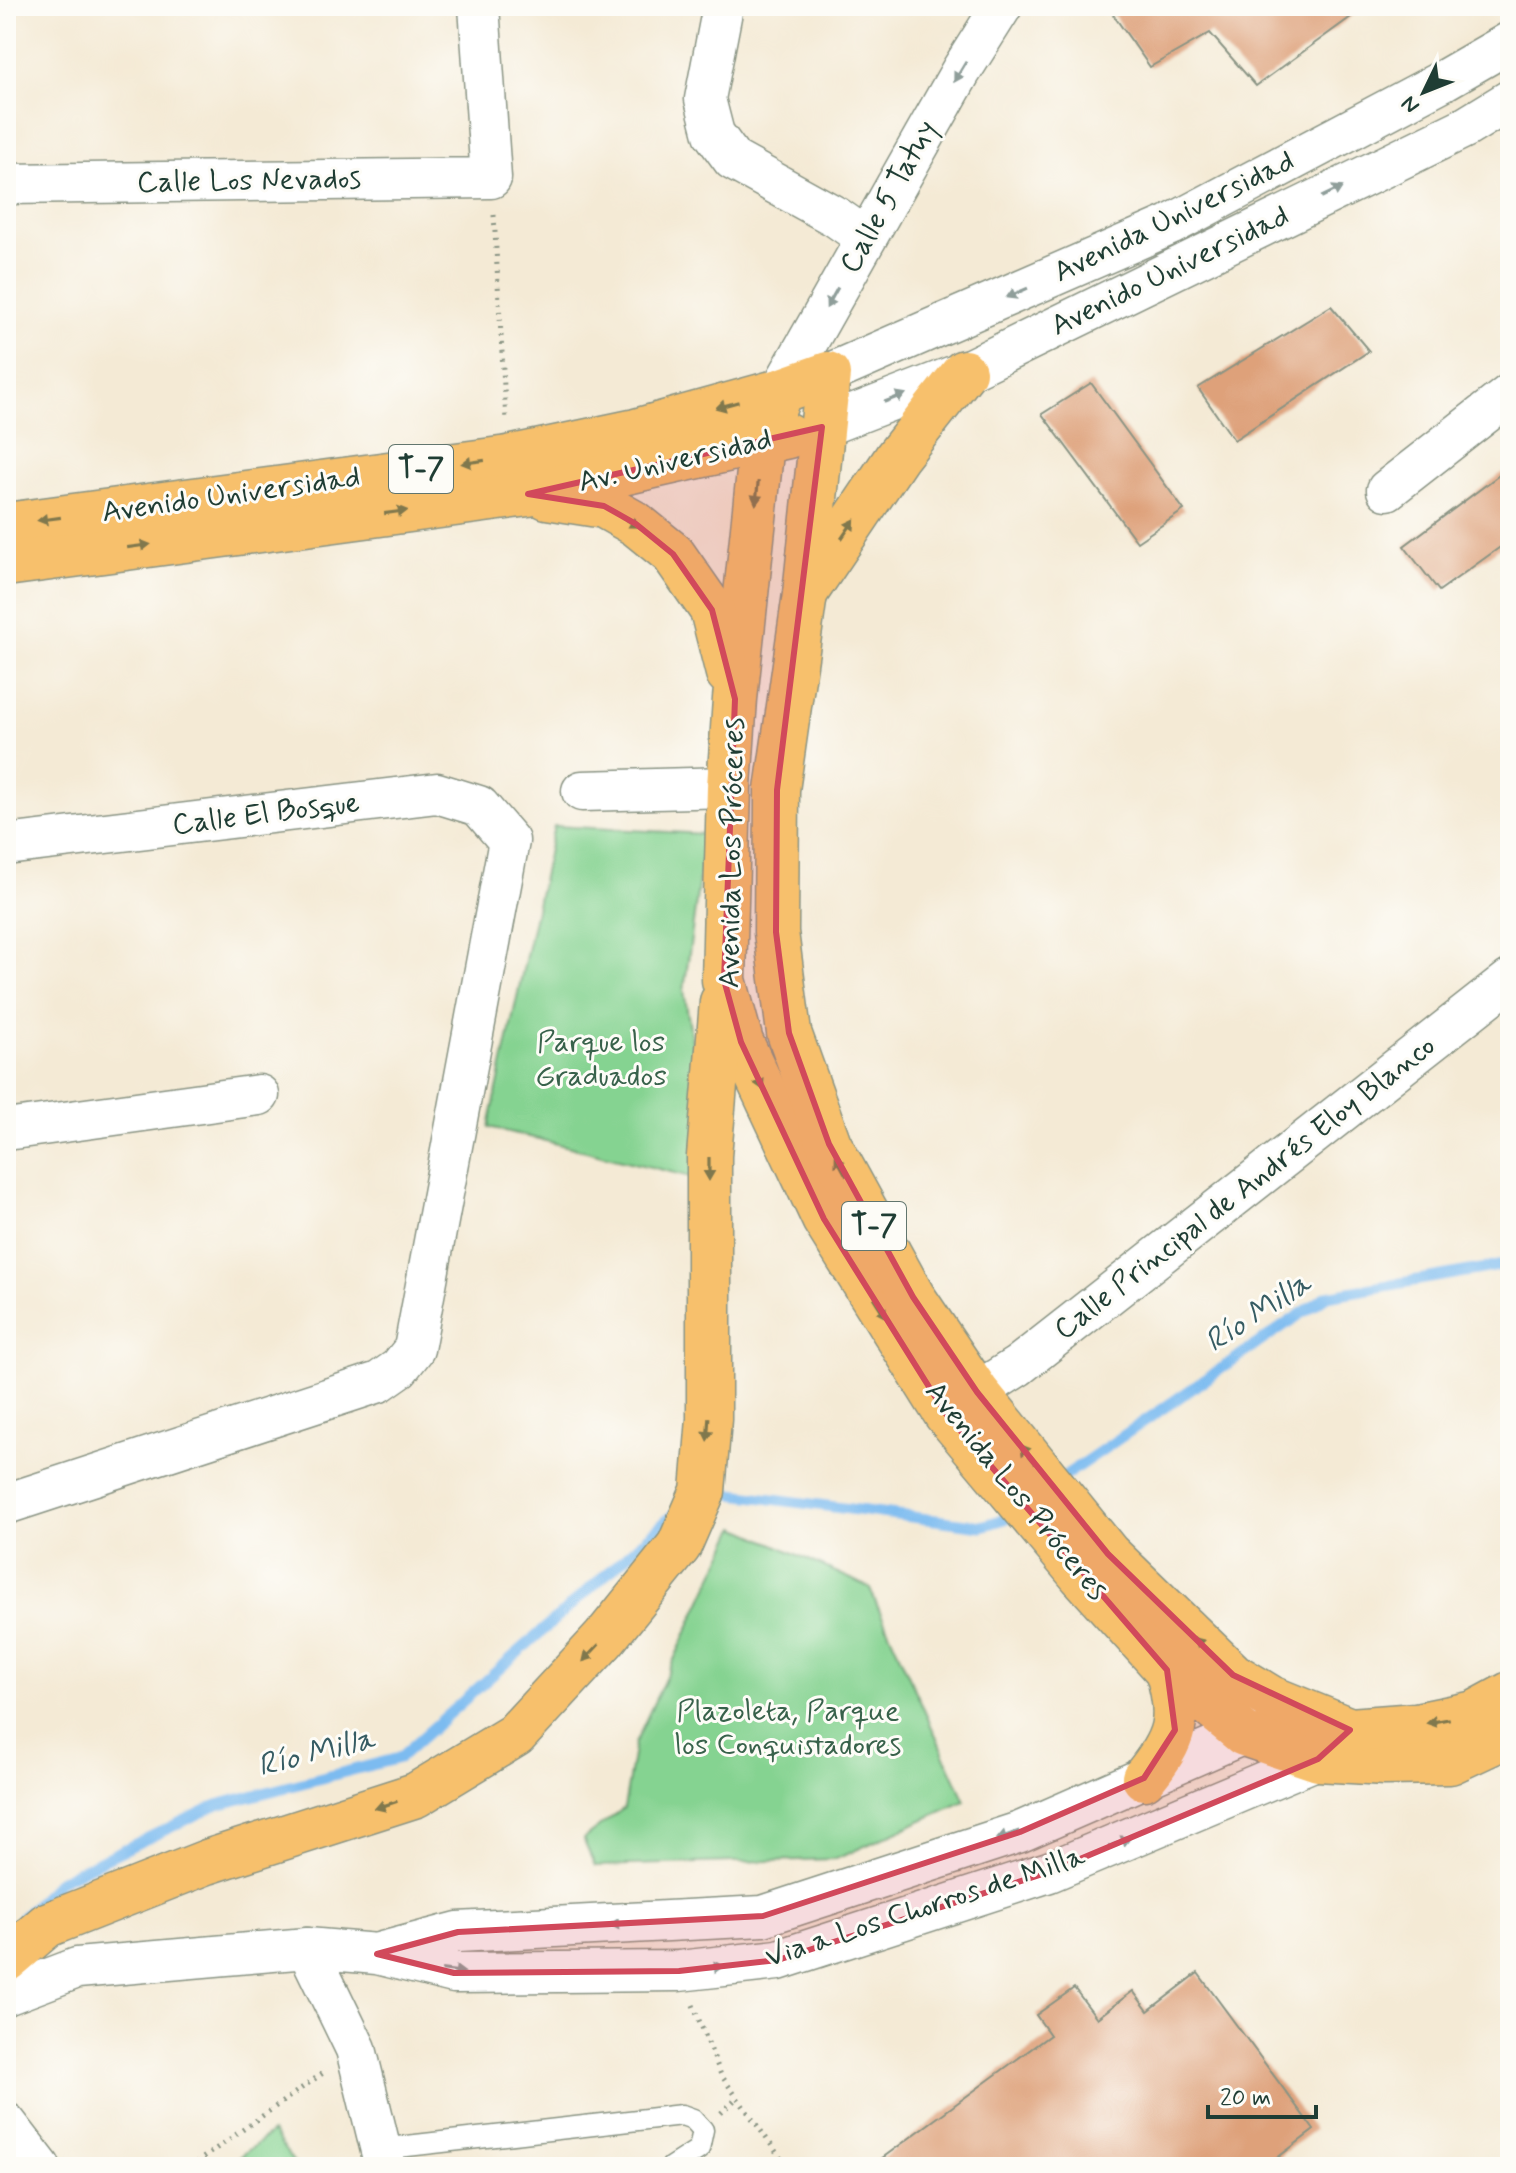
<svg xmlns="http://www.w3.org/2000/svg" width="1516" height="2173" font-family="Mynerve,sans-serif">
<style>
.green{fill:#85d391;stroke:#528862;stroke-width:2}
.lines{fill:none;stroke-linecap:round;stroke-linejoin:round}
.stream{stroke:#7cbbf0;stroke-width:11}
.building{fill:#dea17a}
.service-casing{stroke:#8a9484;stroke-width:23}
.minor-casing{stroke:#8a9484;stroke-width:43}
.trunk-casing{stroke:#8a9484;stroke-width:47}
.path{stroke:#8a9484;stroke-width:5;stroke-dasharray:2 6;stroke-linecap:butt}
.service{stroke:#fff;stroke-width:20}
.minor{stroke:#fff;stroke-width:40}
.trunk{stroke:#f7c06c;stroke-width:44}
.oneway{fill:#8f9e9a}
.oneway2{fill:#80784d}
.marked{fill:#d1495b;fill-opacity:0.2;stroke:#d1495b;stroke-width:6;stroke-linejoin:round}
.labels{text-anchor:middle;dominant-baseline:central;stroke-width:6;stroke-linejoin:round;paint-order:stroke}
.shield{fill:#fdfcf7;stroke:#62766e;stroke-width:2}
.shield-label{font-size:28px;font-weight:bold;fill:#1f3d34}
.street-label{font-size:30px;fill:#1f3d34;stroke:#fdfcf7}
.park-label{font-size:30px;fill:#38624b;stroke:#fdfcf7}
.water-label{font-size:32px;font-style:italic;fill:#365c63;stroke:#fdfcf7}
</style>
<rect width="100%" height="100%" fill="#fdfcf7"/>
<filter id="ink" filterUnits="userSpaceOnUse"><feTurbulence type="fractalNoise" baseFrequency=".0125" numOctaves="2"/><feDisplacementMap in="SourceGraphic" scale="16" xChannelSelector="R" yChannelSelector="G"/><feConvolveMatrix kernelMatrix="1 2 1 2 8 2 1 2 1" color-interpolation-filters="sRGB"/></filter>
<filter id="wash" filterUnits="userSpaceOnUse"><feTurbulence type="fractalNoise" baseFrequency=".006" numOctaves="4" result="noise"/><feDisplacementMap in="SourceGraphic" scale="32" xChannelSelector="R" yChannelSelector="G"/><feGaussianBlur stdDeviation="1.8" result="paint"/><feColorMatrix in="noise" values="0 0 0 0 0 0 0 0 0 0 0 0 0 0 0 0 0 1.4 0 .05"/><feComposite in="paint" operator="in"/></filter>
<g filter="url(#wash)">
<rect width="100%" height="100%" fill="#f4ead5"/>
<g class="green">
<polygon points="554,826 705,834 684,991 715,1183 489,1127"/>
<polygon points="736,1527 869,1587 965,1801 836,1859 595,1866 583,1839 624,1808 635,1743"/>
<polygon points="272,2132 297,2167 227,2167"/>
</g>
<g class="lines">
<g class="stream">
<polyline points="1063,1477 1327,1296 1510,1264"/>
<polyline points="733,1494 982,1526 1011,1517"/>
<polyline points="15,1925 60,1880 217,1805 399,1758 675,1513"/>
</g>
</g>
<g id="blocks">
<g class="building">
<polygon points="1107,6 1366,6 1256,86 1210,33 1150,67"/>
<polygon points="1331,306 1369,351 1234,440 1198,388"/>
<polygon points="1091,383 1184,510 1137,542 1042,414"/>
<polygon points="1510,467 1510,540 1439,591 1404,546"/>
<polygon points="1198,1973 1314,2130 1265,2167 870,2167 1050,2035 1036,2015 1074,1988 1097,2018 1133,1991 1148,2011"/>
</g>
</g>
</g>
<g filter="url(#ink)">
<use href="#blocks" fill-opacity="0" stroke="#8a9484" stroke-width="2"/>
<g class="lines">
<g class="service-casing">
<polyline id="service" points="380,2149 682,2115 693,2119 703,2130 699,2149 671,2167"/>
</g>
<g class="minor-casing">
<g id="minor">
<polyline points="723,6 705,99 714,134 733,160 836,217 866,238"/>
<polyline points="6,184 491,178 479,6"/>
<polyline points="828,374 1170,225 1444,80 1510,42"/>
<polyline points="780,391 961,71 1002,6"/>
<polyline points="822,427 964,372 1466,127 1510,100"/>
<polyline points="1387,490 1510,394"/>
<polyline points="582,791 729,787"/>
<polyline points="6,845 437,793 479,806 509,841 414,1349 399,1368 379,1382 6,1504"/>
<polyline points="6,1130 259,1095"/>
<polyline points="977,1392 1018,1366 1510,980"/>
<polyline points="307,1948 356,2049 385,2167"/>
<polyline points="382,1952 458,1932 763,1916 1020,1832 1244,1734 1261,1711"/>
<polyline points="6,1995 77,1968 307,1948 377,1954 454,1973 679,1971 778,1960 1049,1872 1318,1759 1332,1746"/>
<polyline points="6,2123 40,2167"/>
</g>
</g>
<g class="trunk-casing">
<g id="trunk">
<polyline points="780,391 762,443 735,699 729,787 724,980 741,1042 824,1219 946,1414 1081,1575 1167,1670 1244,1734 1318,1759 1385,1763 1450,1762 1510,1734"/>
<polyline points="547,497 604,506 636,524 673,554 712,610 728,673"/>
<polyline points="6,525 508,458 636,431 780,391 828,374 805,594 777,790 776,932 789,1033 829,1144 913,1297 977,1392 1108,1554 1233,1675 1271,1698 1350,1730 1416,1725 1475,1713 1510,1694"/>
<polyline points="6,564 528,494 788,436"/>
<polyline points="808,589 897,457 964,372"/>
<path d="M1144,1778C1176,1739 1182,1718 1167,1670"/>
<polyline points="6,1960 47,1925 207,1862 416,1795 515,1735 604,1639 679,1546 703,1491 709,1419 709,1156 722,1002"/>
</g>
</g>
<g class="path">
<polyline points="494,215 506,421"/>
<polyline points="693,2005 721,2075 787,2167"/>
<polyline points="721,2113 738,2097"/>
<polyline points="190,2167 323,2073"/>
</g>
<use href="#service" class="service"/>
<use href="#minor" class="minor"/>
<use href="#trunk" class="trunk"/>
</g>
<defs><path id="oneway-solid" d="M-6-.8H1V-3.2L6.5 0L1 3.2V.8H-6Z" transform="scale(2)"/></defs>
<g class="oneway">
<use href="#oneway-solid" transform="translate(960 72) rotate(121)"/>
<use href="#oneway-solid" transform="translate(1332 192) rotate(-26)"/>
<use href="#oneway-solid" transform="translate(1017 293) rotate(156)"/>
<use href="#oneway-solid" transform="translate(832 298) rotate(119)"/>
<use href="#oneway-solid" transform="translate(895 398) rotate(-21)"/>
<use href="#oneway-solid" transform="translate(1008 1835) rotate(161)"/>
<use href="#oneway-solid" transform="translate(1120 1842) rotate(-23)"/>
<use href="#oneway-solid" transform="translate(621 1924) rotate(177)"/>
<use href="#oneway-solid" transform="translate(712 1967) rotate(-6)"/>
<use href="#oneway-solid" transform="translate(453 1971) rotate(7)"/>
</g>
<g class="oneway2">
<use href="#oneway-solid" transform="translate(727 405) rotate(164)"/>
<use href="#oneway-solid" transform="translate(473 462) rotate(172)"/>
<use href="#oneway-solid" transform="translate(757 493) rotate(96)"/>
<use href="#oneway-solid" transform="translate(396 512) rotate(-8)"/>
<use href="#oneway-solid" transform="translate(49 519) rotate(172)"/>
<use href="#oneway-solid" transform="translate(629 521) rotate(31)"/>
<use href="#oneway-solid" transform="translate(848 529) rotate(-56)"/>
<use href="#oneway-solid" transform="translate(139 546) rotate(-8)"/>
<use href="#oneway-solid" transform="translate(758 1079) rotate(65)"/>
<use href="#oneway-solid" transform="translate(841 1166) rotate(-119)"/>
<use href="#oneway-solid" transform="translate(709 1169) rotate(90)"/>
<use href="#oneway-solid" transform="translate(880 1308) rotate(58)"/>
<use href="#oneway-solid" transform="translate(708 1429) rotate(94)"/>
<use href="#oneway-solid" transform="translate(1028 1454) rotate(-129)"/>
<use href="#oneway-solid" transform="translate(1203 1646) rotate(-136)"/>
<use href="#oneway-solid" transform="translate(591 1653) rotate(133)"/>
<use href="#oneway-solid" transform="translate(1438 1721) rotate(169)"/>
<use href="#oneway-solid" transform="translate(386 1805) rotate(162)"/>
</g>
</g>
<path class="marked" d="M822,427L777,790L776,932L789,1033L829,1144L913,1297L977,1392L1108,1554L1233,1675L1350,1730L1318,1759L1049,1872L778,1960L679,1971L454,1973L377,1954L458,1932L763,1916L1020,1832L1144,1778L1175,1730L1167,1670L946,1414L824,1219L741,1042L724,980L735,699L712,610L673,554L636,524L604,506L528,494Z"/>
<g class="labels">
<g class="shield">
<rect x="389" y="445" width="64" height="48" rx="6"/>
<rect x="842" y="1202" width="64" height="48" rx="6"/>
</g>
<g class="shield-label">
<text x="421" y="469">T-7</text>
<text x="874" y="1226">T-7</text>
</g>
<g class="street-label">
<text transform="translate(249 181) rotate(-1)">Calle Los Nevados</text>
<text transform="translate(889 197) rotate(-61)">Calle 5 Tatuy</text>
<text transform="translate(1174 217) rotate(-26)">Avenida Universidad</text>
<text transform="translate(1170 271) rotate(-26)">Avenido Universidad</text>
<text transform="translate(675 461) rotate(-13)">Av. Universidad</text>
<text transform="translate(231 495) rotate(-8)">Avenido Universidad</text>
<text transform="translate(266 814) rotate(-7)">Calle El Bosque</text>
<text transform="translate(732 853) rotate(-89)">Avenida Los Próceres</text>
<text transform="translate(1245 1188) rotate(-38)">Calle Principal de Andrés Eloy Blanco</text>
<text transform="translate(1016 1491) rotate(51)">Avenida Los Próceres</text>
<text transform="translate(925 1907) rotate(-18)">Via a Los Chorros de Milla</text>
</g>
<g class="park-label">
<text x="601" y="1042">Parque los<tspan x="601" dy="34">Graduados</tspan></text>
<text x="788" y="1711">Plazoleta, Parque<tspan x="788" dy="34">los Conquistadores</tspan></text>
</g>
<g class="water-label">
<text transform="translate(1258 1313) rotate(-33)">Río Milla</text>
<text transform="translate(316 1753) rotate(-14)">Río Milla</text>
</g>
</g>
<rect width="1516" height="2173" fill="none" stroke="#fdfcf7" stroke-width="32"/>
<g transform="translate(1424 92) rotate(227)" stroke="#fdfcf7" stroke-width="6" paint-order="stroke">
<path d="M0-6L14 30L0 20L-14 30Z" fill="#1f3d34"/>
<text y="-12" font-size="22" font-weight="bold" text-anchor="middle" fill="#1f3d34">N</text>
</g>
<path d="M1208 2105v12h108v-12" fill="none" stroke="#1f3d34" stroke-width="4"/>
<text x="1220" y="2105" font-size="24" fill="#1f3d34" stroke="#fdfcf7" stroke-width="6" paint-order="stroke">20 m</text>
</svg>
